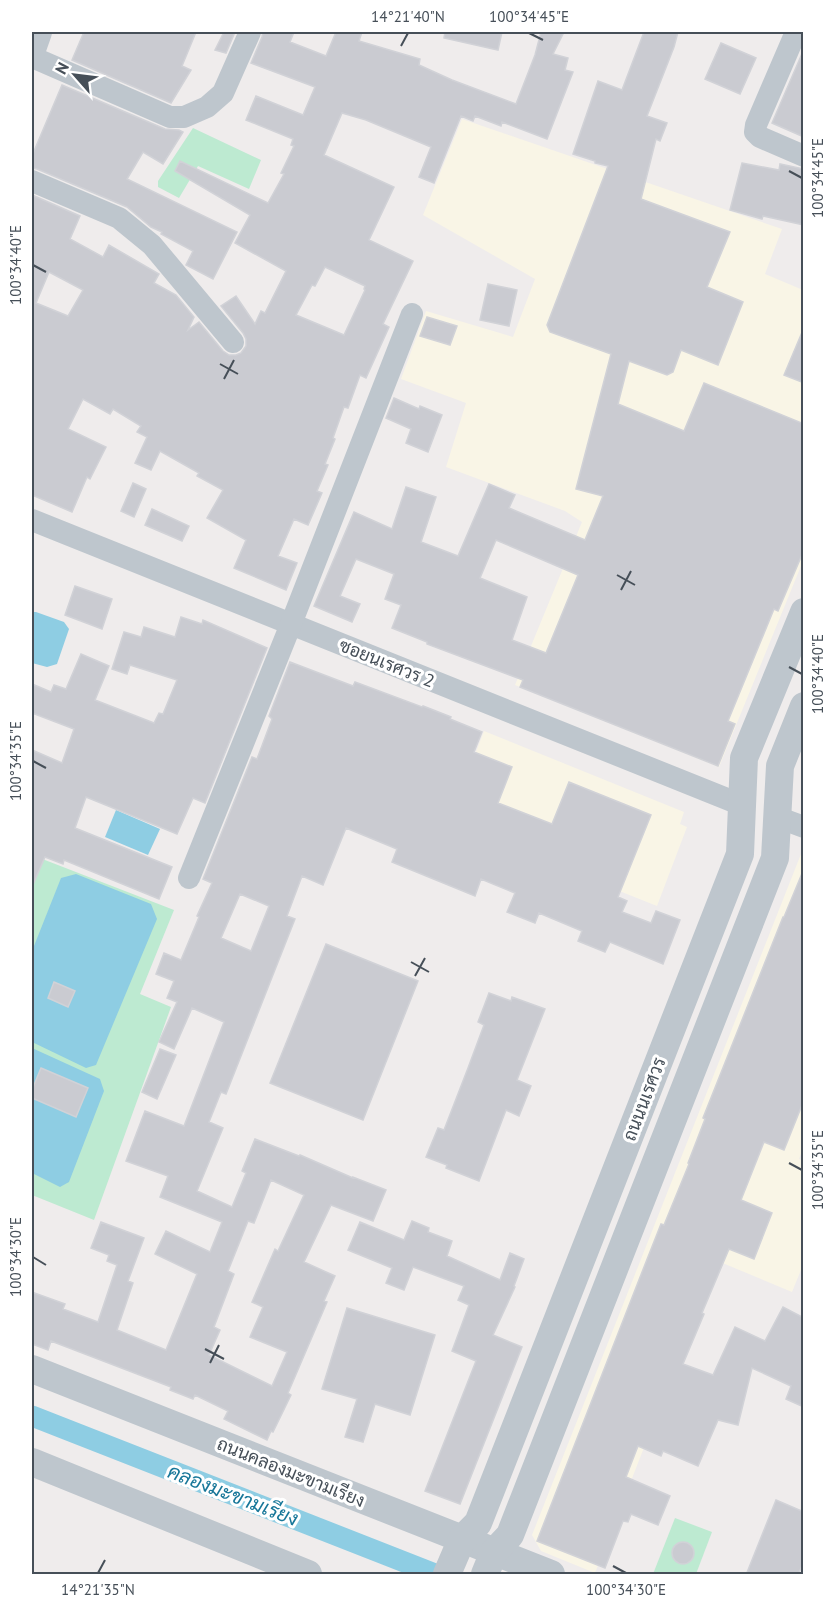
<svg xmlns="http://www.w3.org/2000/svg" width="835" height="1606" font-family="'PT Sans',Sarabun,sans-serif">
<style>
.commercial{fill:#f9f5e6}
.green{fill:#bdead1}
.water{fill:#8ecde3}
.lines{fill:none;stroke-linecap:round;stroke-linejoin:round}
.canal{stroke:#8ecde3;stroke-width:21}
.building{fill:#cacbd1;stroke:#d1d2d7;stroke-width:1.5;fill-rule:evenodd}
.minor{stroke:#bec6cd;stroke-width:22}
.tertiary{stroke:#bec6cd;stroke-width:28}
.ticks{fill:none;stroke:#464f58;stroke-width:2}
.labels{text-anchor:middle;dominant-baseline:central;stroke-width:6;stroke-linejoin:round;paint-order:stroke}
.street-label{font-size:18px;fill:#464f58;stroke:#fff}
.water-label{font-size:20px;font-style:italic;fill:#187799;stroke:#fff}
.neatline{fill:none;stroke:#464f58;stroke-width:2}
.ticks-label{font-size:15px;text-anchor:middle;fill:#464f58}
</style>
<rect width="100%" height="100%" fill="#efecec"/>
<g class="commercial">
<polygon points="462,119 782,229 765,274 803,290 803,561 719,767 515,685 582,522 565,511 446,467 466,403 401,379 426,311 513,337 535,279 423,215"/>
<polygon points="484,731 684,812 680,824 687,827 657,906 449,823"/>
<polygon points="801,854 803,855 804,1146 799,1159 804,1161 803,1265 792,1292 701,1254 663,1399 595,1573 541,1551 532,1535"/>
</g>
<g class="green">
<polygon points="193,128 261,160 249,189 198,166 179,198 158,187 158,181"/>
<polygon points="32,855 174,910 140,994 171,1007 94,1220 32,1195"/>
<polygon points="675,1518 712,1532 696,1574 653,1574"/>
</g>
<g class="water">
<polygon points="32,612 36,612 64,622 69,629 57,664 47,667 32,663"/>
<polygon points="116,810 160,829 148,855 105,837"/>
<polygon points="76,874 151,904 157,919 96,1065 86,1068 32,1042 32,951 61,878"/>
<polygon points="32,1048 100,1079 104,1091 69,1182 60,1187 32,1173"/>
</g>
<g class="lines">
<polyline class="canal" points="32,1416 435,1574"/>
</g>
<g class="building">
<polygon points="84,32 196,32 182,66 191,70 171,103 72,60"/>
<polygon points="224,32 235,32 226,53 215,50"/>
<path d="M263,32H294L290,42L326,56L336,32H362L359,41L420,59L419,65L452,80L516,104L535,55L541,32H564L553,54L568,58L565,70L573,72L547,139L502,122L501,126L475,116L473,121L461,116L434,183L419,177L431,147L366,120L342,113L324,155L394,187L369,240L413,261L383,324L389,327L366,378L360,375L348,408L344,407L333,438L335,439L325,464L328,465L317,491L322,493L308,525L294,519L278,556L297,563L286,590L234,568L246,540L207,518L223,490L197,476L199,473L160,451L151,470L135,463L147,437L137,432L141,426L113,409L110,414L83,399L68,429L106,447L90,479L87,477L72,512L32,495V195L80,216L70,239L103,257L109,245L159,274L154,283L176,295L194,317L188,330L199,322L223,351L229,355H236L241,353L246,346V339L243,333L221,306L236,296L255,324L261,311L265,313L286,271L235,243L250,215L175,171L180,161L268,203L284,174L281,173L294,146L291,145L293,139L246,120L256,96L303,115L315,87L251,63L262,37ZM325,267L365,286L364,289L365,290L344,335L296,315L312,285L315,286ZM49,272L83,290L68,316L36,303Z"/>
<polygon points="445,32 502,32 498,50 444,38"/>
<path d="M644,32H678L674,47L647,116L667,123L660,141L656,139L641,199L730,232L707,287L743,302L718,365L681,350L673,372L667,375L629,361L618,404L684,431L704,383L804,424V550L778,611L774,609L728,721L735,724L718,766L520,687L523,680L427,644V642L392,628L401,605L385,599L394,574L356,559L340,596L360,604L352,622L314,606L354,512L392,529L406,487L436,497L421,542L458,556L489,484L515,495L509,508L585,540L603,496L576,489L611,354L550,332L547,325L608,166L595,163V161L573,154L598,81L622,90ZM496,540L578,575L546,653L512,640L527,597L480,578Z"/>
<polygon points="721,43 756,58 740,94 705,79"/>
<polygon points="804,49 804,137 772,123"/>
<polygon points="62,85 165,129 179,130 183,132 163,164 143,152 127,179 237,232 213,279 186,265 193,251 161,234 162,232 151,227 127,207 37,169 32,168 32,156"/>
<polygon points="742,163 779,170 780,164 804,169 804,225 763,216 762,219 730,210"/>
<polygon points="488,284 517,290 509,326 480,320"/>
<polygon points="427,317 457,326 450,345 420,336"/>
<polygon points="803,330 804,330 804,383 784,375"/>
<polygon points="394,398 419,409 420,406 442,415 428,452 406,443 411,429 386,418"/>
<polygon points="133,483 146,489 134,517 121,511"/>
<polygon points="152,509 189,526 182,541 145,525"/>
<polygon points="75,586 112,599 102,629 65,615"/>
<polygon points="181,617 202,624 203,620 267,648 205,803 193,798 177,834 86,797 75,828 172,867 159,899 64,860 63,864 45,857 32,887 32,750 62,763 74,729 32,713 32,684 51,692 54,685 66,689 81,654 109,666 95,700 154,723 159,713 163,714 177,680 130,665 127,674 112,669 124,632 141,637 144,627 175,637"/>
<path d="M290,662L353,686L355,682L422,707L423,706L451,717L450,719L482,732L474,752L512,767L498,803L552,824L569,782L651,815L618,897L627,901L622,912L651,923L656,911L680,920L663,964L610,942L605,952L578,941L582,931L539,913L535,923L507,912L515,893L481,879L475,896L392,862L397,849L346,828L323,885L302,876L287,916L295,919L226,1094L221,1092L209,1122L223,1128L197,1191L232,1207L246,1173L242,1171L255,1139L299,1156L300,1155L353,1178V1177L386,1190L373,1221L331,1205L304,1262L335,1276L324,1301L327,1302L288,1393L291,1395L273,1432L271,1431L267,1440L224,1419L228,1411L195,1395L193,1399L170,1390L171,1387L51,1341L48,1350L32,1344V1292L65,1304L63,1309L98,1322L117,1265L107,1261L109,1255L91,1248L101,1222L144,1238L128,1281L133,1283L117,1330L166,1350L197,1274L155,1254L166,1231L210,1252L222,1222L160,1197L168,1176L126,1161L145,1111L184,1126L224,1022L192,1008L174,1049L159,1042L177,1002L167,998L174,981L156,974L164,953L181,960L199,917L197,916L212,883L203,879L252,757L257,759L272,719L269,716ZM240,894L269,906L251,951L221,938ZM271,1180L304,1195L278,1251L275,1249L252,1302L263,1307L250,1337L287,1352L272,1386L209,1355L220,1330L214,1327L234,1274L228,1271L248,1221L254,1223Z"/>
<polygon points="803,871 804,1100 784,1150 764,1142 741,1200 772,1213 754,1259 729,1249 702,1313 704,1314 683,1364 713,1375 735,1327 765,1341 783,1307 804,1318 804,1407 786,1399 791,1386 752,1368 738,1425 718,1420 698,1466 663,1451 661,1456 638,1446 626,1477 670,1496 658,1525 631,1514 628,1522 623,1521 605,1568 537,1541 644,1267 661,1224 664,1225 689,1164 688,1163 705,1119 703,1118 783,917 784,917"/>
<polygon points="326,944 418,981 363,1120 270,1083"/>
<polygon points="54,982 75,991 68,1007 48,998"/>
<polygon points="489,993 511,1001 512,997 545,1009 517,1080 531,1086 519,1116 506,1110 479,1181 446,1168 447,1165 426,1157 438,1128 444,1130 468,1068 484,1025 478,1022"/>
<polygon points="160,1049 176,1055 157,1099 142,1092"/>
<polygon points="41,1068 88,1088 76,1117 32,1098 32,1090"/>
<polygon points="412,1221 429,1228 428,1232 452,1241 447,1256 500,1280 510,1253 524,1259 514,1286 515,1287 493,1335 522,1347 460,1504 425,1491 476,1361 452,1351 469,1305 458,1300 464,1286 413,1267 404,1290 386,1283 392,1268 348,1250 360,1222 404,1240"/>
<polygon points="347,1308 435,1335 410,1415 375,1404 363,1442 345,1437 357,1399 322,1389"/>
<polygon points="776,1500 804,1512 804,1561 798,1575 746,1575"/>
<circle cx="683" cy="1553" r="11"/>
</g>
<g class="lines">
<g class="minor">
<polyline points="796,32 756,125 755,132 760,137 804,156"/>
<polyline points="32,57 170,117 184,117 207,107 223,93 250,32"/>
<polyline points="32,181 119,218 152,245 233,342"/>
<polyline points="32,520 742,805"/>
<polyline points="777,817 804,827"/>
<polyline points="189,878 291,624 412,314"/>
</g>
<g class="tertiary">
<polyline points="32,49 38,32"/>
<polyline points="32,1369 551,1574"/>
<polyline points="32,1462 308,1574"/>
<polyline points="447,1574 462,1539 478,1523 740,854 744,758 804,612"/>
<polyline points="485,1574 494,1552 510,1535 775,858 780,766 804,706"/>
</g>
</g>
<path class="ticks" d="M529,33L543,40M401,46L408,33M789,171L802,178M33,265L46,272M220,364L238,374M224,379L234,360M617,575L635,585M621,590L631,571M789,667L802,674M33,761L46,768M411,962L429,972M415,976L425,958M789,1163L802,1170M33,1257L46,1265M205,1349L224,1359M210,1363L219,1345M613,1566L626,1573M98,1573L105,1560"/>
<g class="labels">
<g class="street-label">
<text transform="translate(387 663) rotate(22)">ซอยนเรศวร 2</text>
<text transform="translate(644 1099) rotate(-69)">ถนนนเรศวร</text>
<text transform="translate(291 1472) rotate(22)">ถนนคลองมะขามเรียง</text>
</g>
<g class="water-label">
<text transform="translate(233 1495) rotate(21)">คลองมะขามเรียง</text>
</g>
</g>
<rect width="835" height="1606" fill="none" stroke="#ffffff" stroke-width="66"/>
<g transform="translate(75 75) rotate(298)" stroke="#ffffff" stroke-width="4.5" paint-order="stroke">
<path d="M0-4.5L10 22L0 15L-10 22Z" fill="#464f58"/>
<text y="-9" font-size="16" font-weight="bold" text-anchor="middle" fill="#464f58">N</text>
</g>
<rect x="33" y="33" width="769" height="1540" class="neatline"/>
<g class="ticks-label">
<text x="408" y="22">14°21'40"N</text>
<text x="529" y="22">100°34'45"E</text>
<text transform="translate(818 178) rotate(-90)" y="5">100°34'45"E</text>
<text transform="translate(16 265) rotate(-90)" y="5">100°34'40"E</text>
<text transform="translate(818 674) rotate(-90)" y="5">100°34'40"E</text>
<text transform="translate(16 761) rotate(-90)" y="5">100°34'35"E</text>
<text transform="translate(818 1170) rotate(-90)" y="5">100°34'35"E</text>
<text transform="translate(16 1257) rotate(-90)" y="5">100°34'30"E</text>
<text x="98" y="1595">14°21'35"N</text>
<text x="626" y="1595">100°34'30"E</text>
</g>
</svg>
